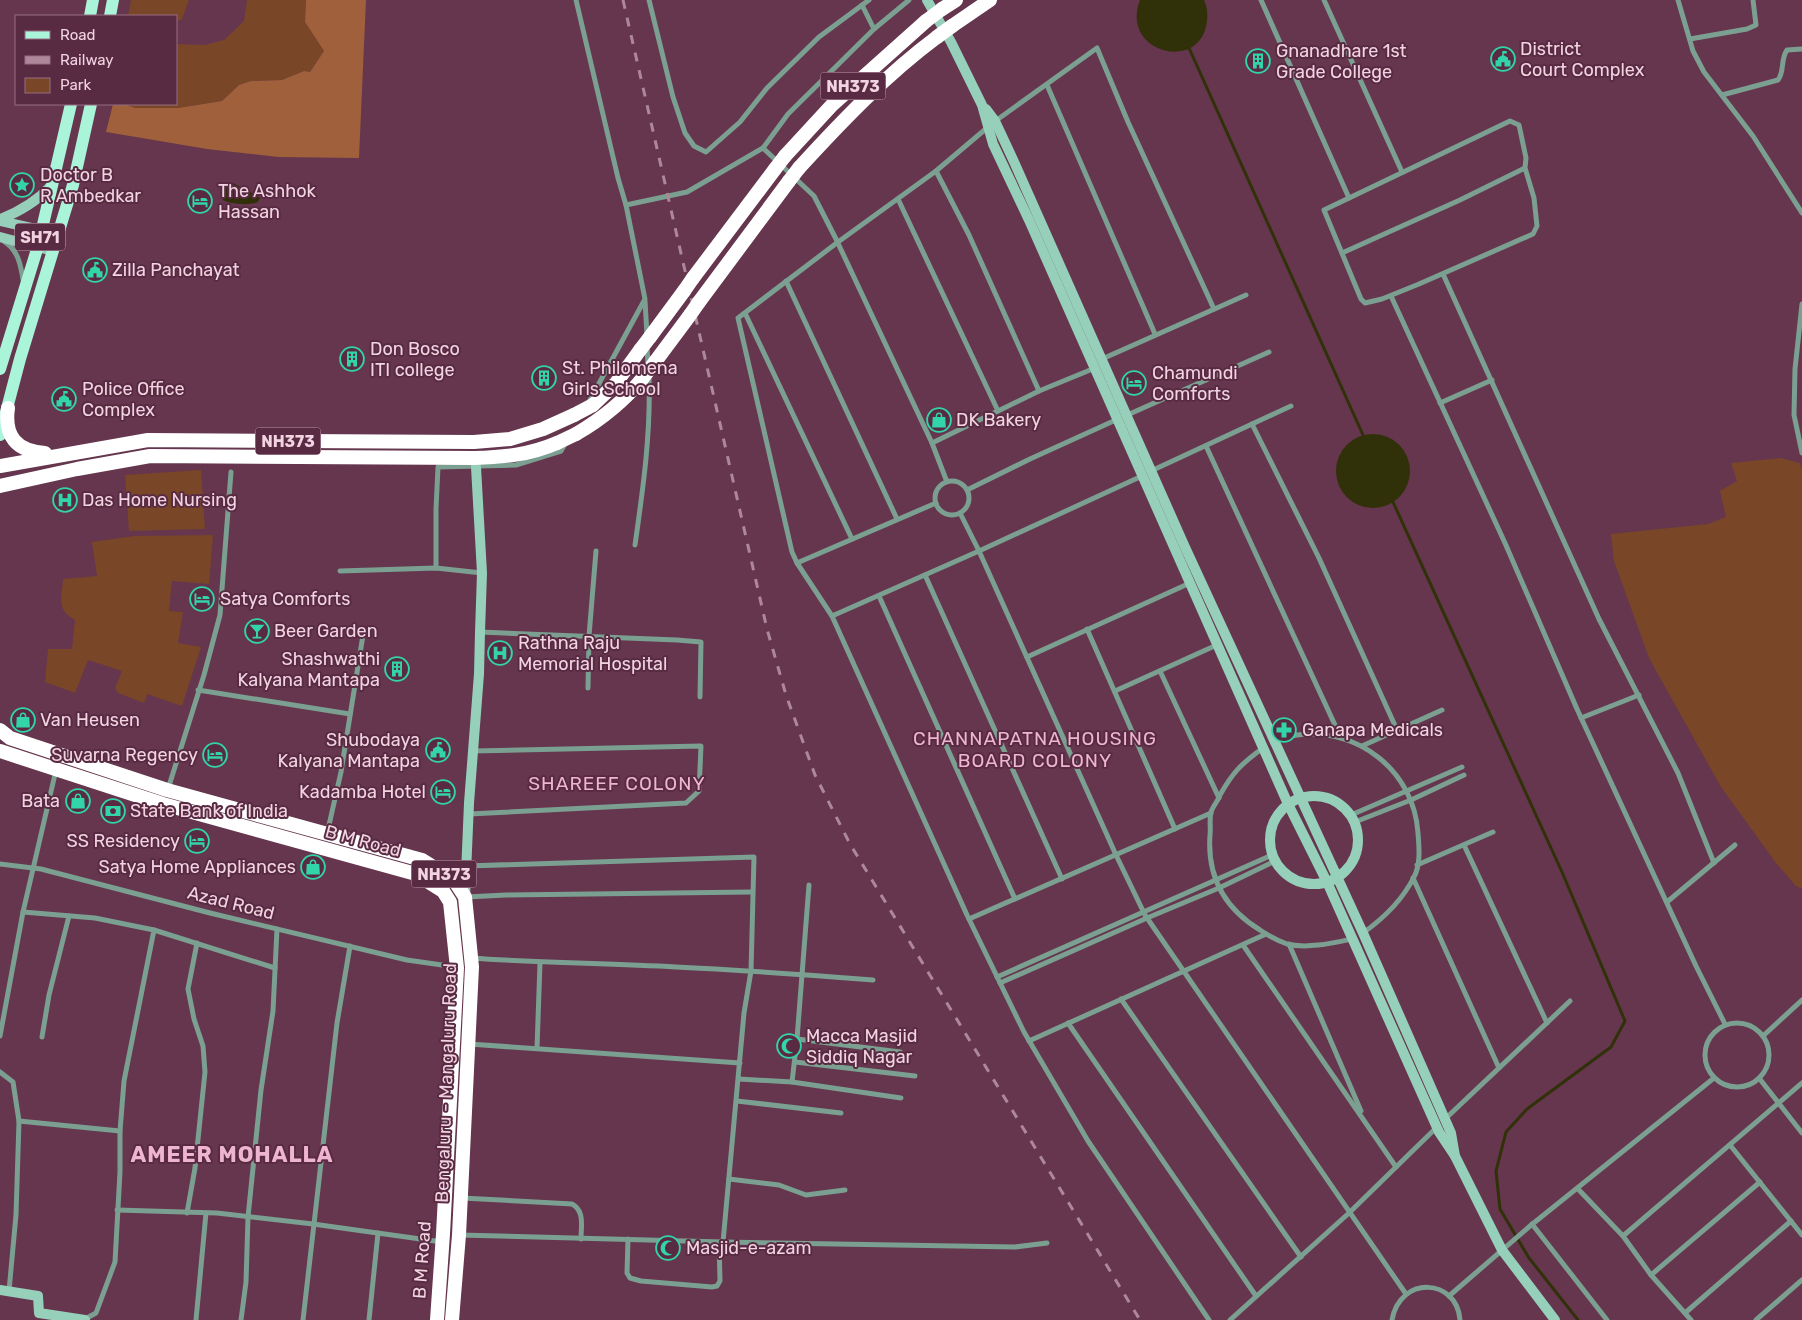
<svg xmlns="http://www.w3.org/2000/svg" width="1802" height="1320" font-family="Rubik,sans-serif">
<style>
.green{fill:#794628}
.forest{fill:#9f603b}
.water{fill:#313109}
.lines{fill:none;stroke-linecap:round;stroke-linejoin:round}
.stream{stroke:#313109;stroke-width:3}
.street{stroke:#7b9f91;stroke-width:5}
.secondary{stroke:#96cfba;stroke-width:10}
.primary{stroke:#aaf4d9;stroke-width:12}
.highway{stroke:#fff;stroke-width:14}
.rail{stroke:#ae889a;stroke-width:3;stroke-dasharray:9 9;stroke-linecap:butt}
.highway-bridge{stroke:#fff;stroke-width:14}
.labels{text-anchor:middle;dominant-baseline:central;stroke-width:4;stroke-linejoin:round;paint-order:stroke}
.shield{fill:#592b43;stroke:#c4a1b2;stroke-width:1}
.shield-label{font-size:16px;font-weight:bold;fill:#f2d4e1}
.poi-label{font-size:18px;fill:#f2d4e1;stroke:#592b43;text-anchor:start}
.street-label{font-size:18px;fill:#f2d4e1;stroke:#592b43}
.neighbourhood-label{font-size:19px;letter-spacing:1px;fill:#eeb5cf;stroke:#592b43}
.district-label{font-size:22px;font-weight:bold;letter-spacing:1px;fill:#eeb5cf;stroke:#592b43}
</style>
<rect width="100%" height="100%" fill="#65364d"/>
<g class="green">
<polygon points="131,0 189,0 182,19 176,22 176,16 128,16"/>
<polygon points="247,0 306,0 305,22 324,51 310,72 304,71 282,80 251,81 239,85 222,101 178,108 135,108 124,104 176,104 176,44 205,45 224,40 244,21"/>
<polygon points="1780,458 1800,463 1802,470 1802,889 1795,885 1776,863 1721,787 1649,658 1614,561 1611,534 1708,524 1726,517 1720,491 1737,481 1731,463"/>
<polygon points="201,470 205,529 129,531 125,475"/>
<path d="M213,535L209,584L172,581L169,611L183,612L178,643L201,647L182,706L147,694L144,703L118,693L115,688L122,671L88,660L75,693L45,682L48,649H72L75,620C56,610 62,597 63,579L97,576L92,542L135,536Z"/>
</g>
<polygon class="forest" points="306,0 366,0 359,158 278,157 207,149 106,132 113,104 124,104 135,108 178,108 222,101 239,85 251,81 282,80 304,71 310,72 324,51 305,22"/>
<g class="water">
<path d="M1140,0H1204C1208,9 1208,17 1206,27C1195,72 1120,51 1140,0Z"/>
<path d="M233,183C240,187 254,193 260,198L258,202C250,206 231,204 223,200V189L227,184Z"/>
<circle cx="1373" cy="471" r="37"/>
</g>
<g class="lines">
<g class="stream">
<polyline points="1189,48 1363,435"/>
<polyline points="1393,502 1562,872 1625,1021 1611,1047 1527,1109 1506,1132 1496,1171 1500,1209 1529,1258 1578,1320"/>
</g>
<g class="street">
<polyline points="576,0 618,178 626,205 645,299 590,400"/>
<polyline points="649,0 673,97 685,133 694,146 706,152 740,122 767,88 819,37 869,0"/>
<polyline points="1261,0 1349,198"/>
<polyline points="1324,0 1402,172"/>
<polyline points="1678,0 1693,51 1704,72 1753,136 1802,213"/>
<polyline points="862,5 874,29"/>
<polyline points="1690,39 1747,29 1756,25 1753,0"/>
<polyline points="1047,85 1155,334"/>
<path d="M1722,95L1778,80C1785,71 1780,60 1787,50L1802,49"/>
<polyline points="994,122 1097,48 1128,122 1214,309"/>
<polyline points="988,127 936,171 838,242 738,318 792,552 797,563 832,616 967,915 1024,1032 1088,1141 1209,1320"/>
<polyline points="763,148 814,196 836,239 932,443 947,482"/>
<polyline points="936,171 969,235 1039,391"/>
<polyline points="898,199 998,411"/>
<polyline points="626,205 687,192 763,148 788,114 874,29 909,0"/>
<path d="M5,242C18,250 21,266 23,280"/>
<polyline points="1342,253 1460,200 1525,168 1526,158 1519,125 1510,121 1324,210 1361,299 1365,303 1382,299 1419,284 1533,234 1537,226 1534,198 1525,168"/>
<polyline points="1443,274 1599,619 1678,773 1714,863"/>
<polyline points="786,281 897,519"/>
<polyline points="1391,296 1505,543 1577,709 1696,966 1725,1024"/>
<polyline points="645,301 647,335"/>
<polyline points="1802,304 1795,369 1794,415 1802,453"/>
<polyline points="745,313 852,539"/>
<polyline points="647,346 648,365"/>
<polyline points="1102,359 1246,295"/>
<polyline points="1440,403 1492,380"/>
<polyline points="1125,416 1269,352"/>
<polyline points="1252,424 1319,558 1397,730"/>
<polyline points="932,443 1039,391 1095,368"/>
<polyline points="1206,446 1341,738"/>
<polyline points="1151,471 1291,406"/>
<circle cx="952" cy="498" r="17"/>
<polyline points="967,490 1030,459 1118,419"/>
<polyline points="960,513 979,551 1116,855 1145,915 1406,1294"/>
<path d="M635,545C643,489 651,433 649,376"/>
<polyline points="797,563 936,503"/>
<polyline points="436,568 436,509 438,467 516,465 561,451 566,442"/>
<polyline points="340,571 436,568 482,573"/>
<polyline points="925,575 1062,879"/>
<polyline points="879,596 1015,899"/>
<polyline points="832,616 979,551 1142,476"/>
<polyline points="1087,629 1175,829"/>
<polyline points="480,632 677,640 701,642 700,697"/>
<polyline points="1027,657 1190,583"/>
<polyline points="1160,671 1219,798"/>
<polyline points="588,688 589,636 596,551"/>
<polyline points="198,690 350,714"/>
<polyline points="1115,691 1219,644"/>
<polyline points="1581,718 1639,695"/>
<path d="M1275,741C1282,739 1290,736 1297,735C1358,727 1414,771 1418,833C1419,847 1421,864 1414,877C1402,901 1384,918 1363,933"/>
<polyline points="1362,746 1442,710"/>
<path d="M1263,748C1241,764 1233,772 1220,795C1218,801 1213,806 1211,812C1209,819 1211,828 1210,835C1207,877 1224,908 1260,930C1269,936 1278,941 1287,944C1307,949 1333,943 1352,939"/>
<polyline points="56,770 23,912 95,918 154,930 124,1081 120,1131 120,1172 115,1262 96,1313 85,1319"/>
<polyline points="168,789 204,675 220,615 231,472"/>
<polyline points="469,814 686,803 699,791 701,746 473,751"/>
<polyline points="1351,815 1462,767"/>
<polyline points="1355,822 1411,800 1464,775"/>
<polyline points="327,834 341,772 363,635"/>
<polyline points="1464,845 1547,1023"/>
<polyline points="0,864 41,869 210,913 407,960 456,967"/>
<polyline points="1417,865 1493,832"/>
<polyline points="1413,878 1499,1068"/>
<polyline points="466,897 506,895 752,892"/>
<polyline points="1667,902 1735,845"/>
<polyline points="969,919 1211,813"/>
<polyline points="154,930 275,968"/>
<polyline points="1289,944 1361,1111"/>
<polyline points="1243,945 1396,1167"/>
<path d="M471,958C540,963 608,963 676,967C742,970 808,975 873,980"/>
<polyline points="997,977 1272,855"/>
<polyline points="1000,983 1147,918 1219,888 1275,861"/>
<polyline points="1121,999 1301,1257"/>
<circle cx="1737" cy="1055" r="32"/>
<polyline points="1068,1023 1256,1296"/>
<polyline points="0,1036 23,912"/>
<polyline points="1763,1036 1802,1000"/>
<polyline points="42,1037 49,995 69,916"/>
<polyline points="797,1039 900,1052"/>
<polyline points="1029,1041 1266,934"/>
<polyline points="469,1044 740,1063"/>
<polyline points="537,1048 540,963"/>
<polyline points="795,1062 915,1076"/>
<polyline points="0,1072 13,1082 19,1121 16,1215 9,1291"/>
<polyline points="1759,1078 1802,1133"/>
<polyline points="739,1079 792,1082 901,1098"/>
<polyline points="792,1082 797,1039 809,885"/>
<polyline points="737,1101 841,1113"/>
<polyline points="1444,1120 1570,1001"/>
<polyline points="19,1121 120,1131"/>
<polyline points="1730,1145 1802,1235"/>
<polyline points="729,1179 779,1185 806,1195 845,1190"/>
<polyline points="1578,1189 1623,1236 1651,1275 1691,1320"/>
<path d="M462,1198L572,1204C585,1211 581,1226 581,1239"/>
<polyline points="117,1210 217,1213 313,1224 442,1242"/>
<polyline points="187,1213 195,1168 205,1072 203,1046 194,1019 188,989 197,943"/>
<polyline points="1532,1224 1607,1320"/>
<polyline points="459,1235 723,1242 744,1013 751,971 754,857 466,866"/>
<polyline points="1623,1236 1802,1083"/>
<polyline points="628,1239 627,1273 630,1278 641,1281 712,1287 717,1286 720,1281 719,1242"/>
<polyline points="723,1242 1015,1247 1047,1243"/>
<polyline points="1651,1275 1760,1182"/>
<polyline points="1449,1296 1530,1226 1714,1078"/>
<polyline points="1685,1313 1791,1221"/>
<polyline points="196,1320 206,1213"/>
<polyline points="241,1320 246,1282 248,1217 261,1090 273,1011 277,929"/>
<polyline points="303,1320 337,1023 350,946"/>
<polyline points="369,1320 378,1233"/>
<polyline points="1230,1320 1349,1213 1438,1126"/>
<path d="M1392,1320C1400,1275 1457,1278 1460,1320"/>
<polyline points="1756,1320 1802,1280"/>
</g>
<g class="secondary">
<polyline points="927,0 951,42 982,105 993,144 1029,220 1288,804 1327,882 1439,1132 1455,1156 1502,1250 1555,1320"/>
<polyline points="986,109 995,121 1015,164 1184,545 1363,933 1451,1133 1455,1156"/>
<path d="M0,219C22,211 37,201 52,185"/>
<polyline points="0,221 58,234"/>
<polyline points="0,237 53,251"/>
<circle cx="1314" cy="840" r="44"/>
<polyline points="465,897 469,803 479,674 480,632 482,573 476,467"/>
<polyline points="0,1290 38,1296 39,1313 85,1320"/>
</g>
<g class="primary">
<polyline points="90,16 93,0"/>
<polyline points="110,16 113,0"/>
<polyline points="0,369 38,246 71,104"/>
<polyline points="0,435 20,359 73,185 91,104"/>
</g>
<g class="highway">
<polyline points="942,9 956,0"/>
<polyline points="952,26 990,0"/>
<polyline points="785,156 832,105 926,21"/>
<path d="M799,168C842,121 886,75 937,37"/>
<polyline points="693,278 775,169"/>
<polyline points="699,302 789,181"/>
<polyline points="650,337 684,291"/>
<polyline points="655,362 690,315"/>
<polyline points="593,405 616,383 640,350"/>
<path d="M8,408C4,436 16,451 45,453"/>
<path d="M576,434C602,419 623,402 642,379"/>
<polyline points="0,466 148,440 474,442 510,439 543,429 574,415"/>
<path d="M0,486L77,469L150,456L474,458C504,457 529,455 557,443"/>
<polyline points="0,730 10,738 167,790 422,860 454,880 465,897 472,967 459,1235 452,1320"/>
<polyline points="0,751 163,804 416,874 443,891 450,902 457,968 443,1234 437,1320"/>
</g>
<polyline class="rail" points="623,0 767,629 786,695 815,775 850,844 1140,1320"/>
<g class="highway-bridge">
<polyline points="926,21 942,9"/>
<polyline points="937,37 952,26"/>
<polyline points="775,169 785,156"/>
<polyline points="789,181 799,168"/>
<polyline points="684,291 693,278"/>
<polyline points="690,315 699,302"/>
<polyline points="640,350 650,337"/>
<polyline points="642,379 655,362"/>
<polyline points="574,415 593,405"/>
<polyline points="557,443 576,434"/>
</g>
</g>
<defs>
<g id="civic-ring" transform="scale(1.25)"><circle r="9.5" fill="#592b43" stroke="#32d4a9" stroke-width="1.5"/><path d="M-.6-6.5H3V-4.5H.6V-3L4-1V1h2V6H-6V1h2V-1L-.6-3ZM-1.2 2.5V6h2.4V2.5Z" fill="#32d4a9"/></g>
<g id="building-ring" transform="scale(1.25)"><circle r="9.5" fill="#592b43" stroke="#32d4a9" stroke-width="1.5"/><path d="M-4-6H4V6H1V3H-1V6H-4ZM-2.5-4.3h1.7v1.8h-1.7ZM.8-4.3h1.7v1.8H.8ZM-2.5-1h1.7V.8h-1.7ZM.8-1h1.7V.8H.8Z" fill="#32d4a9"/></g>
<g id="sight-ring" transform="scale(1.25)"><circle r="9.5" fill="#592b43" stroke="#32d4a9" stroke-width="1.5"/><path d="M0-6L1.8-2.2L6-1.7L2.9 1.2L3.7 5.4L0 3.3L-3.7 5.4L-2.9 1.2L-6-1.7L-1.8-2.2Z" fill="#32d4a9"/></g>
<g id="hotel-ring" transform="scale(1.25)"><circle r="9.5" fill="#592b43" stroke="#32d4a9" stroke-width="1.5"/><path d="M-6-4.5h1.5V1H6V5H4.5V3h-9V5H-6ZM-4 0a1.8 1.8 0 1 1 3.6 0ZM.5 0V-2.5h3Q6-2.5 6 0Z" fill="#32d4a9"/></g>
<g id="shop-ring" transform="scale(1.25)"><circle r="9.5" fill="#592b43" stroke="#32d4a9" stroke-width="1.5"/><path d="M-5-2.5h2.3a2.7 3.5 0 0 1 5.4 0H5L5.5 6h-11ZM-1.5-2.5h3a1.5 2.3 0 0 0-3 0Z" fill="#32d4a9"/></g>
<g id="hospital-ring" transform="scale(1.25)"><circle r="9.5" fill="#592b43" stroke="#32d4a9" stroke-width="1.5"/><path d="M-5-5h3v3.5h4V-5h3V5h-3V1.5h-4V5h-3Z" fill="#32d4a9"/></g>
<g id="bar-ring" transform="scale(1.25)"><circle r="9.5" fill="#592b43" stroke="#32d4a9" stroke-width="1.5"/><path d="M-6-5H6L.8 .8V4.5H3.5V6h-7V4.5H-.8V.8Z" fill="#32d4a9"/></g>
<g id="pharmacy-ring" transform="scale(1.25)"><circle r="9.5" fill="#592b43" stroke="#32d4a9" stroke-width="1.5"/><path d="M-2-6h4v4h4v4h-4v4h-4v-4h-4v-4h4Z" fill="#32d4a9"/></g>
<g id="bank-ring" transform="scale(1.25)"><circle r="9.5" fill="#592b43" stroke="#32d4a9" stroke-width="1.5"/><path d="M-6-4H6V4H-6ZM0-2.3a2.3 2.3 0 1 0 0 4.6a2.3 2.3 0 1 0 0-4.6Z" fill="#32d4a9"/></g>
<g id="mosque-ring" transform="scale(1.25)"><circle r="9.5" fill="#592b43" stroke="#32d4a9" stroke-width="1.5"/><path d="M3.5-4.9A6 6 0 1 0 3.5 4.9A5 5 0 1 1 3.5-4.9Z" fill="#32d4a9"/></g>
</defs>
<g fill-rule="evenodd">
<use href="#civic-ring" x="1503" y="59"/>
<use href="#building-ring" x="1258" y="61"/>
<use href="#sight-ring" x="22" y="185"/>
<use href="#hotel-ring" x="200" y="201"/>
<use href="#civic-ring" x="95" y="270"/>
<use href="#building-ring" x="352" y="359"/>
<use href="#building-ring" x="544" y="378"/>
<use href="#hotel-ring" x="1134" y="383"/>
<use href="#civic-ring" x="64" y="399"/>
<use href="#shop-ring" x="939" y="420"/>
<use href="#hospital-ring" x="65" y="500"/>
<use href="#hotel-ring" x="202" y="599"/>
<use href="#bar-ring" x="257" y="631"/>
<use href="#hospital-ring" x="500" y="653"/>
<use href="#building-ring" x="397" y="669"/>
<use href="#shop-ring" x="23" y="720"/>
<use href="#pharmacy-ring" x="1284" y="730"/>
<use href="#civic-ring" x="438" y="750"/>
<use href="#hotel-ring" x="215" y="755"/>
<use href="#hotel-ring" x="443" y="792"/>
<use href="#shop-ring" x="78" y="801"/>
<use href="#bank-ring" x="113" y="811"/>
<use href="#hotel-ring" x="197" y="841"/>
<use href="#shop-ring" x="313" y="867"/>
<use href="#mosque-ring" x="789" y="1046"/>
<use href="#mosque-ring" x="668" y="1248"/>
</g>
<g class="labels">
<g class="shield">
<rect x="820.5" y="72.5" width="65" height="27" rx="4"/>
<rect x="15" y="223.5" width="50" height="27" rx="4"/>
<rect x="255.5" y="427.5" width="65" height="27" rx="4"/>
<rect x="411.5" y="860.5" width="65" height="27" rx="4"/>
</g>
<g class="shield-label">
<text x="853" y="86">NH373</text>
<text x="40" y="237">SH71</text>
<text x="288" y="441">NH373</text>
<text x="444" y="874">NH373</text>
</g>
<g class="poi-label">
<text x="1520" y="49">District<tspan x="1520" dy="21">Court Complex</tspan></text>
<text x="1276" y="51">Gnanadhare 1st<tspan x="1276" dy="21">Grade College</tspan></text>
<text x="40" y="175">Doctor B<tspan x="40" dy="21">R Ambedkar</tspan></text>
<text x="218" y="191">The Ashhok<tspan x="218" dy="21">Hassan</tspan></text>
<text x="112" y="270">Zilla Panchayat</text>
<text x="370" y="349">Don Bosco<tspan x="370" dy="21">ITI college</tspan></text>
<text x="562" y="368">St. Philomena<tspan x="562" dy="21">Girls School</tspan></text>
<text x="1152" y="373">Chamundi<tspan x="1152" dy="21">Comforts</tspan></text>
<text x="82" y="389">Police Office<tspan x="82" dy="21">Complex</tspan></text>
<text x="956" y="420">DK Bakery</text>
<text x="82" y="500">Das Home Nursing</text>
<text x="220" y="599">Satya Comforts</text>
<text x="274" y="631">Beer Garden</text>
<text x="518" y="643">Rathna Raju<tspan x="518" dy="21">Memorial Hospital</tspan></text>
<text x="380" y="659" text-anchor="end">Shashwathi<tspan x="380" dy="21">Kalyana Mantapa</tspan></text>
<text x="40" y="720">Van Heusen</text>
<text x="1302" y="730">Ganapa Medicals</text>
<text x="420" y="740" text-anchor="end">Shubodaya<tspan x="420" dy="21">Kalyana Mantapa</tspan></text>
<text x="198" y="755" text-anchor="end">Suvarna Regency</text>
<text x="426" y="792" text-anchor="end">Kadamba Hotel</text>
<text x="60" y="801" text-anchor="end">Bata</text>
<text x="130" y="811">State Bank of India</text>
<text x="180" y="841" text-anchor="end">SS Residency</text>
<text x="296" y="867" text-anchor="end">Satya Home Appliances</text>
<text x="806" y="1036">Macca Masjid<tspan x="806" dy="21">Siddiq Nagar</tspan></text>
<text x="686" y="1248">Masjid-e-azam</text>
</g>
<g class="street-label">
<text transform="translate(363 841) rotate(15)">B M Road</text>
<text transform="translate(231 903) rotate(14)">Azad Road</text>
<text transform="translate(446 1083) rotate(-88)">Bengaluru - Mangaluru Road</text>
<text transform="translate(422 1260) rotate(-86)">B M Road</text>
</g>
<g class="neighbourhood-label">
<text x="1035" y="738">CHANNAPATNA HOUSING<tspan x="1035" dy="22">BOARD COLONY</tspan></text>
<text x="617" y="783">SHAREEF COLONY</text>
</g>
<g class="district-label">
<text x="232" y="1154">AMEER MOHALLA</text>
</g>
</g>
<rect x="15" y="15" width="162" height="90" fill="#592b43" stroke="#966f82"/>
<rect x="25" y="31" width="25" height="8" fill="#aaf4d9" stroke="#966f82"/>
<text x="60" y="40" font-size="15" fill="#f2d4e1">Road</text>
<rect x="25" y="56" width="25" height="8" fill="#ae889a" stroke="#966f82"/>
<text x="60" y="65" font-size="15" fill="#f2d4e1">Railway</text>
<rect x="25" y="78" width="25" height="15" fill="#794628" stroke="#966f82"/>
<text x="60" y="90" font-size="15" fill="#f2d4e1">Park</text>
</svg>
